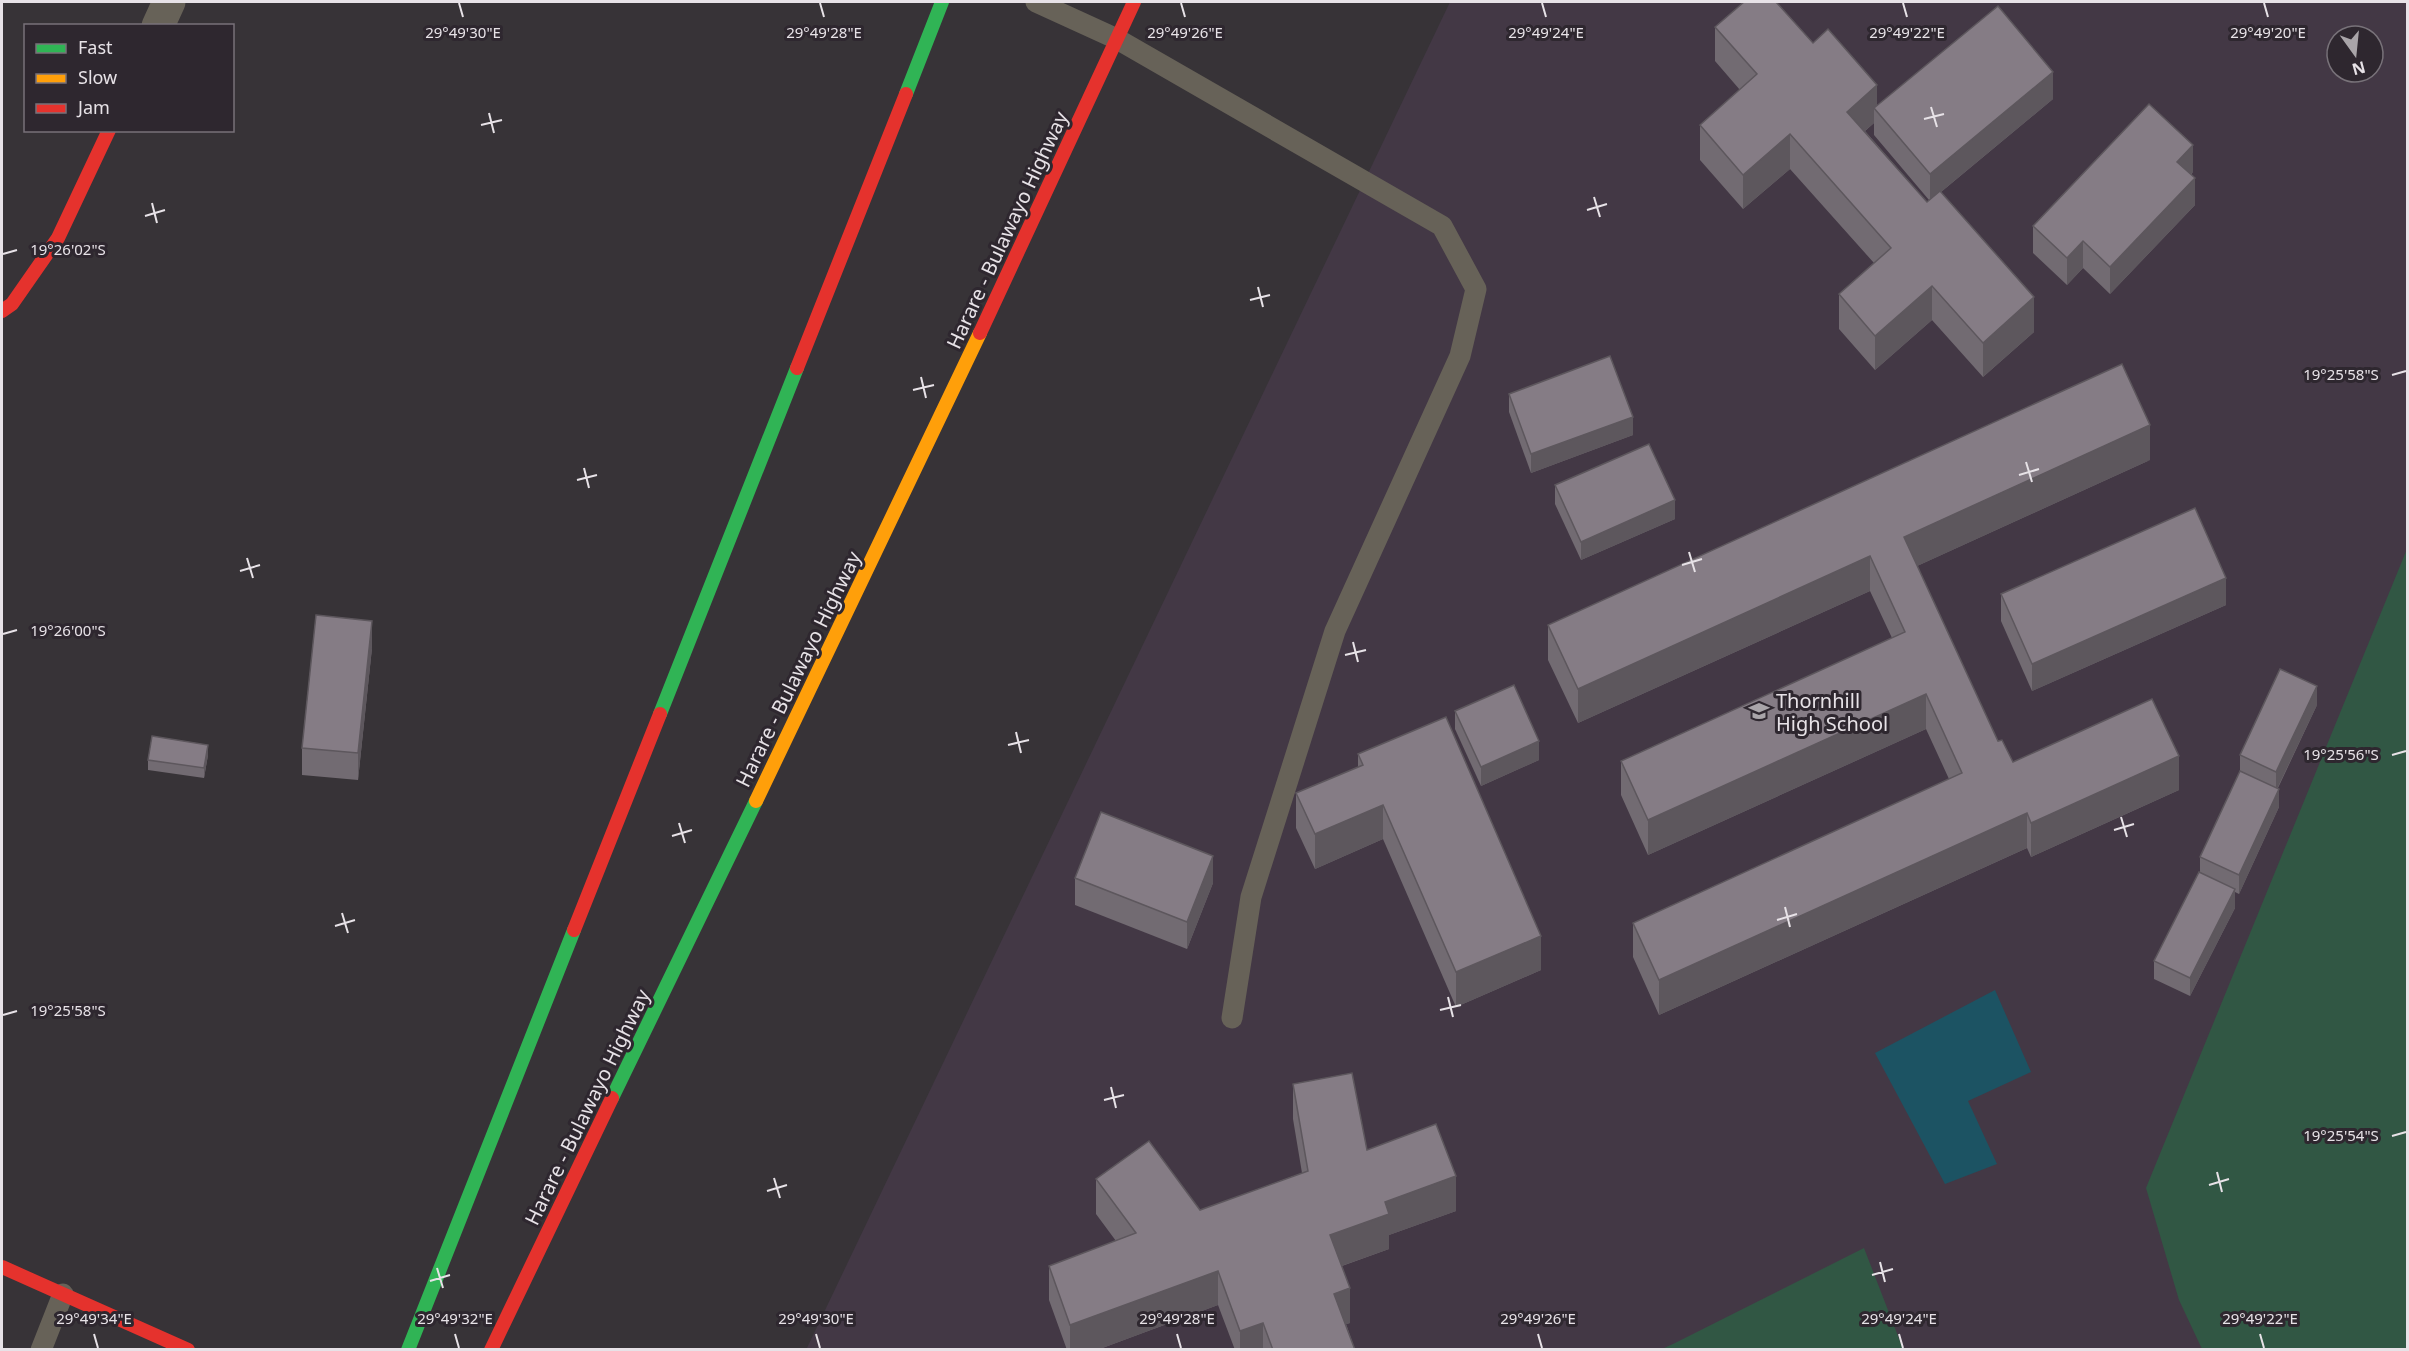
<svg xmlns="http://www.w3.org/2000/svg" width="2409" height="1351" font-family="'Noto Sans',sans-serif">
<style>
.built{fill:#433845;fill-rule:evenodd}
.green{fill:#315744}
.water{fill:#1c5363}
.lines{fill:none;stroke-linecap:round;stroke-linejoin:round}
.lane{stroke:#676258;stroke-width:21}
.street{stroke:#676258;stroke-width:33}
.fast{stroke:#30b455;stroke-width:14}
.slow{stroke:#ff9f0a;stroke-width:14}
.jam{stroke:#e5322d;stroke-width:14}
.wall{fill:#726b72;fill-rule:evenodd}
.shaded-wall{fill:#5d575d}
.building{fill:#857c85;stroke:#5d575d;stroke-width:1.5}
.ticks{fill:none;stroke:#e7e2e7;stroke-width:2}
.labels{text-anchor:middle;dominant-baseline:central;stroke-width:6;stroke-linejoin:round;paint-order:stroke}
.street-label{font-size:20px;fill:#e7e2e7;stroke:#2e272f}
.poi-label{font-size:20px;fill:#e7e2e7;stroke:#2e272f;text-anchor:start}
.ticks-label{font-size:15px;text-anchor:middle;fill:#e7e2e7;stroke:#2e272f;stroke-width:6;stroke-linejoin:round;paint-order:stroke}
</style>
<rect width="100%" height="100%" fill="#373337"/>
<path class="built" d="M1450,2H2407V1349L806,1350ZM2337,36H2373V72H2337Z"/>
<g class="green">
<polygon points="2407,549 2407,1349 2202,1349 2179,1300 2146,1188"/>
<polygon points="1864,1248 1903,1349 1662,1349 1675,1343"/>
</g>
<polygon class="water" points="1995,990 2031,1072 1968,1101 1997,1164 1945,1184 1875,1053"/>
<g class="lines">
<g class="lane">
<polyline points="1036,2 1117,39 1442,226 1476,289 1460,356 1335,631 1251,897 1232,1018"/>
<polyline points="41,1350 63,1294"/>
</g>
<polyline class="street" points="158,26 169,2"/>
<g class="fast">
<polyline points="906,94 942,2"/>
<polyline points="660,714 797,368"/>
<polyline points="612,1098 756,801"/>
<polyline points="408,1350 574,930"/>
</g>
<polyline class="slow" points="756,801 980,333"/>
<g class="jam">
<polyline points="2,311 12,304 58,238 109,130"/>
<polyline points="980,333 1134,2"/>
<polyline points="797,368 906,94"/>
<polyline points="574,930 660,714"/>
<polyline points="2,1267 188,1350"/>
<polyline points="491,1350 612,1098"/>
</g>
</g>
<g class="wall">
<path d="M1715,27L1813,43L1877,105L2053,99L1941,192L2034,332L1983,377L1932,320L1875,370L1839,329V294L1874,263L1790,169L1743,209L1700,160V125L1740,90L1715,61ZM1874,123V135L1929,200L1927,202L1865,131Z"/>
<polygon points="2193,172 2191,175 2195,205 2110,294 2083,268 2067,285 2033,253 2033,226"/>
<polygon points="1509,394 1633,435 1531,473 1509,412"/>
<polygon points="2150,460 1917,566 1998,741 2013,762 2179,790 2031,857 2027,848 1659,1015 1633,957 1633,923 1949,779 1926,729 1648,855 1621,795 1621,761 1892,638 1870,591 1578,723 1548,660 1548,625"/>
<polygon points="1555,485 1675,519 1581,560 1555,504"/>
<polygon points="2001,594 2226,605 2032,691 2001,621"/>
<polygon points="372,648 358,780 302,775 302,748"/>
<polygon points="2317,705 2278,788 2279,807 2239,894 2235,892 2235,908 2190,996 2154,979 2154,961 2200,872 2200,857 2240,771 2240,755"/>
<polygon points="1455,711 1539,760 1481,786 1455,729"/>
<polygon points="1358,754 1541,970 1456,1007 1383,839 1315,869 1296,828 1296,793 1358,767"/>
<polygon points="208,755 204,778 148,770 148,760"/>
<polygon points="1075,878 1213,883 1187,949 1075,905"/>
<polygon points="1293,1084 1367,1150 1456,1211 1389,1235 1389,1249 1342,1266 1350,1323 1346,1324 1355,1350 1235,1350 1218,1305 1097,1350 1067,1350 1049,1300 1049,1266 1116,1241 1096,1214 1096,1179 1200,1210 1302,1173 1293,1119"/>
</g>
<g class="shaded-wall">
<polygon points="2053,72 2053,99 1930,201 1930,174"/>
<polygon points="1877,85 1877,112 1874,108 1874,123 1847,146 1847,112"/>
<polygon points="1790,134 1790,169 1743,209 1743,175"/>
<polygon points="2193,145 2193,172 2177,189 2177,162"/>
<polygon points="2195,178 2195,205 2110,294 2110,267"/>
<polygon points="2083,241 2083,268 2067,285 2067,258"/>
<polygon points="1932,286 1932,320 1875,370 1875,336"/>
<polygon points="2034,297 2034,332 1983,377 1983,343"/>
<polygon points="1633,417 1633,435 1531,473 1531,454"/>
<polygon points="2150,425 2150,460 1904,572 1904,537"/>
<polygon points="1675,500 1675,519 1581,560 1581,542"/>
<polygon points="1870,556 1870,591 1578,723 1578,689"/>
<polygon points="2226,578 2226,605 2032,691 2032,664"/>
<polygon points="372,621 372,648 358,780 358,753"/>
<polygon points="2317,686 2317,705 2276,791 2276,772"/>
<polygon points="1926,694 1926,729 1648,855 1648,820"/>
<polygon points="1539,741 1539,760 1481,786 1481,767"/>
<polygon points="208,745 208,755 204,778 204,768"/>
<polygon points="2179,756 2179,790 2031,857 2031,823"/>
<polygon points="2279,789 2279,807 2239,894 2239,875"/>
<polygon points="1383,805 1383,839 1315,869 1315,834"/>
<polygon points="2027,813 2027,848 1659,1015 1659,980"/>
<polygon points="1213,856 1213,883 1187,949 1187,922"/>
<polygon points="2235,889 2235,908 2190,996 2190,978"/>
<polygon points="1541,936 1541,970 1456,1007 1456,972"/>
<polygon points="1456,1176 1456,1211 1389,1235 1389,1249 1330,1270 1330,1235 1385,1202"/>
<polygon points="1218,1271 1218,1305 1097,1350 1070,1350 1070,1325"/>
<polygon points="1350,1288 1350,1323 1334,1328 1334,1294"/>
<polygon points="1263,1323 1263,1350 1240,1350 1240,1331"/>
</g>
<g class="building">
<polygon points="1744,2 1776,2 1813,43 1828,29 1877,85 1847,112 1927,202 1940,191 2034,297 1983,343 1932,286 1875,336 1839,294 1891,248 1790,134 1743,175 1700,125 1757,74 1715,27"/>
<polygon points="1998,6 2053,72 1930,174 1874,108"/>
<polygon points="2149,104 2193,145 2177,162 2195,178 2110,267 2083,241 2067,258 2033,226"/>
<polygon points="1610,356 1633,417 1531,454 1509,394"/>
<polygon points="2122,364 2150,425 1904,537 1998,741 2002,740 2013,762 2152,699 2179,756 2031,823 2027,813 1659,980 1633,923 1962,773 1926,694 1648,820 1621,761 1905,632 1870,556 1578,689 1548,625"/>
<polygon points="1649,444 1675,500 1581,542 1555,485"/>
<polygon points="2195,508 2226,578 2032,664 2001,594"/>
<polygon points="316,615 372,621 358,753 302,748"/>
<polygon points="2280,669 2317,686 2276,772 2240,755"/>
<polygon points="1514,685 1539,741 1481,767 1455,711"/>
<polygon points="1446,717 1541,936 1456,972 1383,805 1315,834 1296,793 1363,765 1358,754"/>
<polygon points="152,736 208,745 204,768 148,760"/>
<polygon points="2240,771 2279,789 2239,875 2200,857"/>
<polygon points="1101,812 1213,856 1187,922 1075,878"/>
<polygon points="2199,872 2235,889 2190,978 2154,961"/>
<polygon points="1352,1073 1367,1150 1436,1124 1456,1176 1385,1202 1389,1214 1330,1235 1350,1288 1334,1294 1355,1350 1273,1350 1263,1323 1240,1331 1218,1271 1070,1325 1049,1266 1136,1233 1096,1179 1149,1141 1200,1210 1308,1171 1293,1084"/>
</g>
<path class="ticks" d="M459,3L463,17M820,3L824,17M1181,3L1185,17M1542,3L1546,17M1903,3L1907,17M2264,3L2268,17M1931,107L1937,127M489,113L494,133M1924,119L1944,114M481,125L502,120M1594,197L1600,217M152,203L157,223M1587,210L1607,204M145,216L165,210M3,254L17,250M1258,287L1263,307M1250,300L1270,295M2392,375L2406,371M921,377L926,398M913,390L934,385M2026,462L2032,482M584,468L589,488M2019,475L2039,469M577,480L597,475M1689,552L1695,572M247,558L253,578M1682,565L1702,559M240,571L260,565M3,634L17,630M1353,642L1358,662M1345,655L1366,650M1016,732L1021,753M1008,745L1029,740M2392,755L2406,751M2121,817L2127,837M679,823L685,843M2114,830L2134,824M672,836L692,830M1785,907L1790,927M342,913L348,933M1777,920L1797,914M335,926L355,920M1448,997L1453,1017M1440,1010L1461,1005M3,1015L17,1011M1111,1087L1116,1108M1104,1100L1124,1095M2392,1136L2406,1132M2217,1172L2222,1192M774,1178L780,1198M2209,1185L2229,1179M767,1191L787,1185M1880,1262L1885,1282M437,1268L443,1288M1872,1275L1893,1269M430,1281L450,1275M94,1334L98,1348M455,1334L459,1348M816,1334L820,1348M1177,1334L1181,1348M1538,1334L1542,1348M1899,1334L1903,1348M2260,1334L2264,1348"/>
<defs>
<g id="school-bare" transform="scale(1.62)"><path d="M0-5L7-2L0 1L-7-2ZM-4 1L0 2.5L4 1V4Q0 6-4 4Z" fill="#a9a5a9" stroke="#2e272f" stroke-width="2.5" paint-order="stroke"/></g>
</defs>
<g fill-rule="evenodd">
<use href="#school-bare" x="1759" y="711"/>
</g>
<g class="labels">
<g class="street-label">
<text transform="translate(1007 230) rotate(-65)">Harare - Bulawayo Highway</text>
<text transform="translate(798 669) rotate(-64)">Harare - Bulawayo Highway</text>
<text transform="translate(587 1107) rotate(-64)">Harare - Bulawayo Highway</text>
</g>
<g class="poi-label">
<text x="1776" y="700">Thornhill<tspan x="1776" dy="23">High School</tspan></text>
</g>
</g>
<g class="ticks-label">
<text x="463" y="38">29°49'30"E</text>
<text x="824" y="38">29°49'28"E</text>
<text x="1185" y="38">29°49'26"E</text>
<text x="1546" y="38">29°49'24"E</text>
<text x="1907" y="38">29°49'22"E</text>
<text x="2268" y="38">29°49'20"E</text>
<text x="68" y="255">19°26'02"S</text>
<text x="2341" y="380">19°25'58"S</text>
<text x="68" y="636">19°26'00"S</text>
<text x="2341" y="760">19°25'56"S</text>
<text x="68" y="1016">19°25'58"S</text>
<text x="2341" y="1141">19°25'54"S</text>
<text x="94" y="1324">29°49'34"E</text>
<text x="455" y="1324">29°49'32"E</text>
<text x="816" y="1324">29°49'30"E</text>
<text x="1177" y="1324">29°49'28"E</text>
<text x="1538" y="1324">29°49'26"E</text>
<text x="1899" y="1324">29°49'24"E</text>
<text x="2260" y="1324">29°49'22"E</text>
</g>
<rect width="2409" height="1351" fill="none" stroke="#e7e2e7" stroke-width="6"/>
<rect x="24" y="24" width="210" height="108" fill="#2e272f" stroke="#787279" stroke-width="1.5"/>
<rect x="36" y="44" width="30" height="9" fill="#30b455" stroke="#787279" stroke-width="1.5"/>
<text x="78" y="54" font-size="18" fill="#e7e2e7">Fast</text>
<rect x="36" y="74" width="30" height="9" fill="#ff9f0a" stroke="#787279" stroke-width="1.5"/>
<text x="78" y="84" font-size="18" fill="#e7e2e7">Slow</text>
<rect x="36" y="104" width="30" height="9" fill="#e5322d" stroke="#787279" stroke-width="1.5"/>
<text x="78" y="114" font-size="18" fill="#e7e2e7">Jam</text>
<g transform="translate(2355 54) rotate(165)"><circle r="28" fill="#2e272f" stroke="#787279" stroke-width="1.5"/>
<path d="M0-4.5L10 22L0 15L-10 22Z" fill="#a9a5a9"/>
<text y="-9" font-size="16" font-weight="bold" text-anchor="middle" fill="#e7e2e7">N</text>
</g>
</svg>
